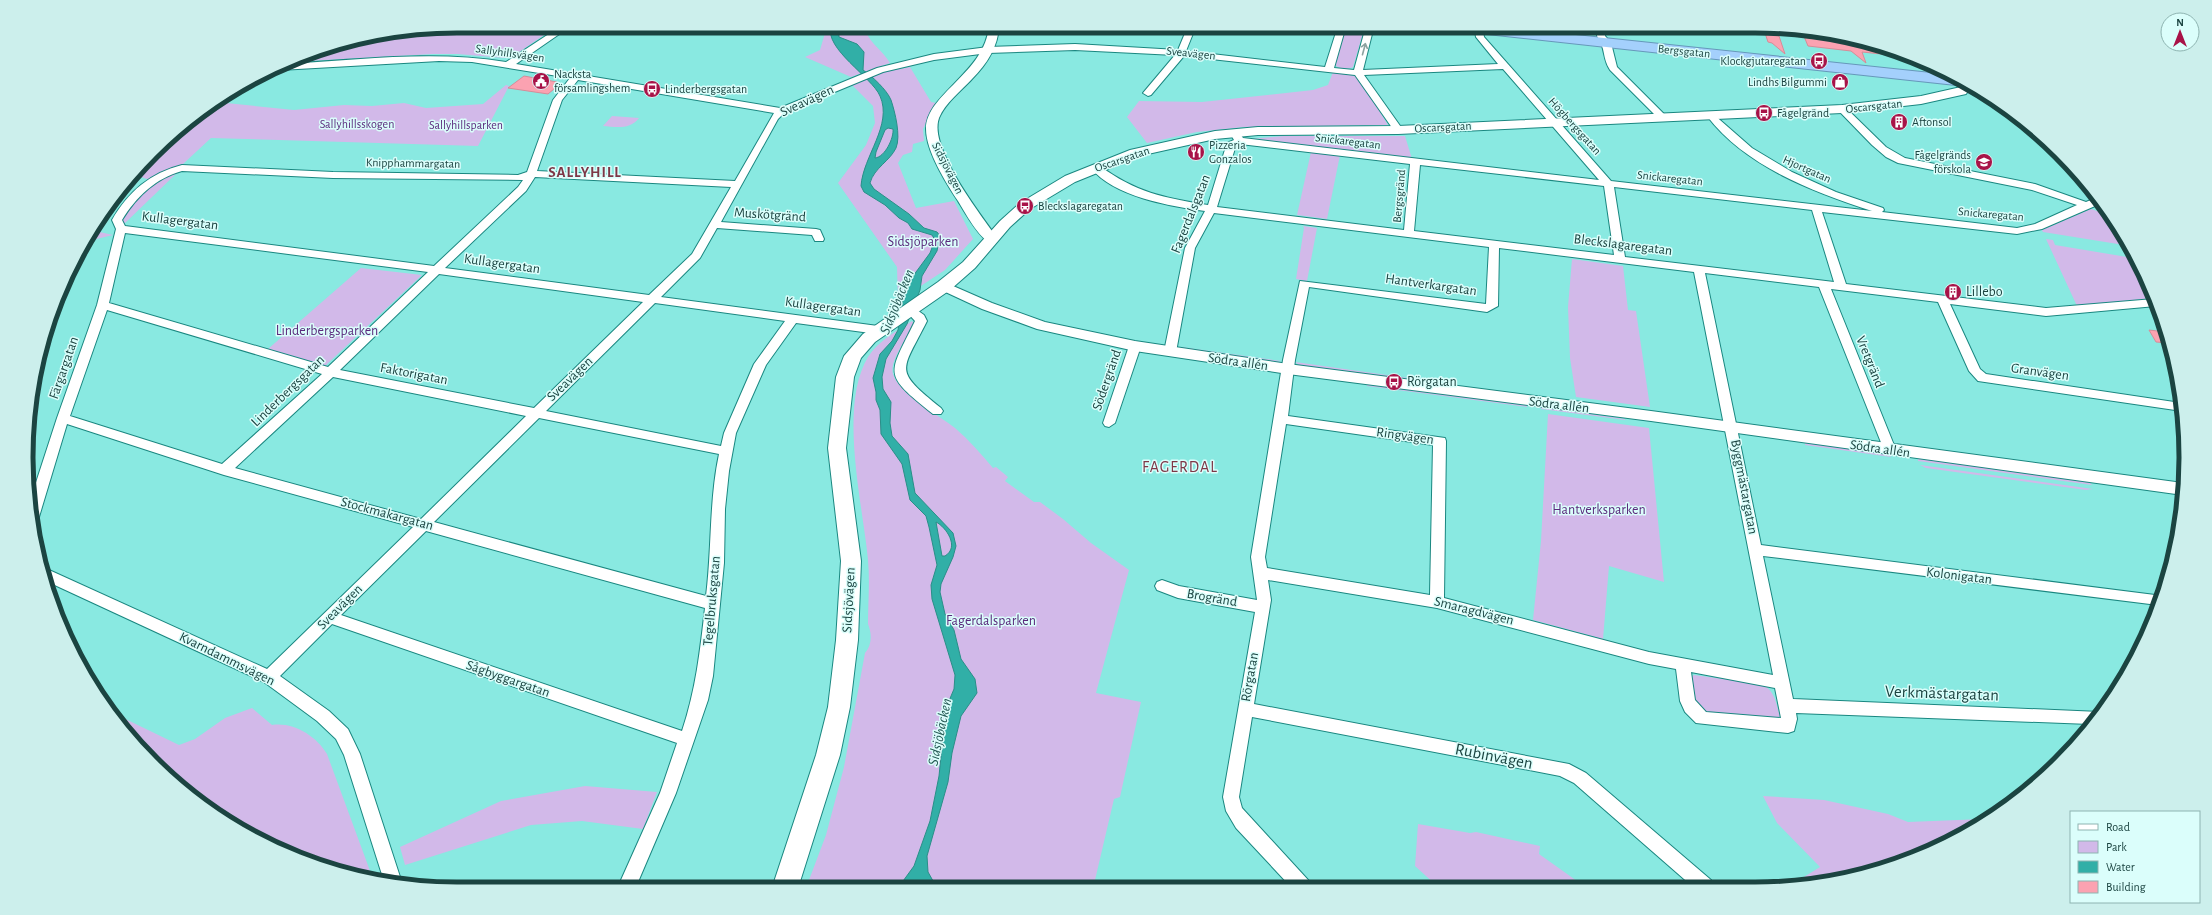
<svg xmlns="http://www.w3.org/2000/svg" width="2212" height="915" font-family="'Alegreya Sans',sans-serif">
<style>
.green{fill:#d2b9e9}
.water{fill:#31afa7;stroke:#2a8f88;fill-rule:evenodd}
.building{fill:#fba2b1;stroke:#d68c98}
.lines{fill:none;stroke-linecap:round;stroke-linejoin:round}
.minor-casing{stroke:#1a8780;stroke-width:2}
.tertiary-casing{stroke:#1a8780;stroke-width:2}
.secondary-casing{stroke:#1a8780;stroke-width:2}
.trunk-casing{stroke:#6698ba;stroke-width:2}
.minor{fill:#fff;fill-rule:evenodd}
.tertiary{fill:#fff;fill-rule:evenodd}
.secondary{fill:#fff;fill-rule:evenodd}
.trunk{fill:#a4d0fc;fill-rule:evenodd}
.oneway{stroke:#8da2a0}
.labels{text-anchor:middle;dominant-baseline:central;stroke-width:3;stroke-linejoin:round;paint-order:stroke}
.far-street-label{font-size:12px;fill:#1b4441;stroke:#dbfefb}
.far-poi-label{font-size:12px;fill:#1b4441;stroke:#dbfefb;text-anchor:start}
.far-park-label{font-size:12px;fill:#5a297c;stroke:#dbfefb}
.street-label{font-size:14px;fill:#1b4441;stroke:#dbfefb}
.park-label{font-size:14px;fill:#5a297c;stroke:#dbfefb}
.poi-label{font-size:14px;fill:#1b4441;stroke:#dbfefb;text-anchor:start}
.far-district-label{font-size:15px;font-weight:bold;letter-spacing:1px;fill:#7e3646;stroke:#dbfefb}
.water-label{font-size:15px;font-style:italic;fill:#265955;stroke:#dbfefb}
.quarter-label{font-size:16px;letter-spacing:1px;fill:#7e3646;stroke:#dbfefb}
.near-street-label{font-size:17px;fill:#1b4441;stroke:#dbfefb}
.rim{fill:none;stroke:#1b4441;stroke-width:5}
</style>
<rect width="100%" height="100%" fill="#89e9e1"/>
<g class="green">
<path d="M458,26H557L512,57L505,58L457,54H433L291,62C332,34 409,31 458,26Z"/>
<path d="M827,26H869L866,32C871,44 883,51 890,63L851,77L805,57L820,50Z"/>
<path d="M1345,26H1365L1353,67C1347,70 1338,69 1334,64Z"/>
<polygon points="910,67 931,102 936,103 923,129 924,141 913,144 912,152 903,155 898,163 916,208 954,201 973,239 945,270 898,301 897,267 838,183 866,145 875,123 873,106 852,85 884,72"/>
<polygon points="1333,72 1356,76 1363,84 1388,125 1244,127 1197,132 1147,143 1127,117 1139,101 1202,102 1313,90 1328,85"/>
<polygon points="506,85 509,86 478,146 211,138 183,164 159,173 150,180 132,174 173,133 216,102 294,110 344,105 372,106 404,103 426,108 483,104"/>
<path d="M612,116L639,118C630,130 616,127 603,126Z"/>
<polygon points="1284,136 1405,136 1412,159 1250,139"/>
<polygon points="1311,152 1340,155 1327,219 1297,215"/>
<path d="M179,171L124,224L120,221C138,196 150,182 179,171Z"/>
<polygon points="2091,209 2103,213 2124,245 2043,232 2042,230"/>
<polygon points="1303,226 1317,228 1307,281 1296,279 1304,228"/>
<polygon points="95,231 113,235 84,242 90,233"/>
<polygon points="2046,239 2053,240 2055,245 2133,258 2148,284 2153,298 2077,306"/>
<polygon points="1572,259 1623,266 1628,310 1636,311 1650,407 1576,397 1570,358 1568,307"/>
<polygon points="361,268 422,275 325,366 268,349"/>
<path d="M912,321L915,325C908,336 889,361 893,374C899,394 939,415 955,428C969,440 981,454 993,468L996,467L1008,477L1005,481L1034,502H1040L1063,519L1091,543L1129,570L1096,693L1141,702L1120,797L1114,799L1095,880L1106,887L806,888L826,835L844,767L865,653C872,645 872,634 868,624C868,603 870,581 868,560C863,505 838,407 868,357C878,341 897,331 912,321Z"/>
<polygon points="1181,347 1281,361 1277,362 1185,350"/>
<polygon points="1295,362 1415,379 1415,381 1300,366"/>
<polygon points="1367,384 1527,405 1527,407 1367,386"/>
<polygon points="1541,407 1625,419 1625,420 1541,409"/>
<polygon points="1548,414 1649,428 1664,582 1609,566 1603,639 1533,620 1541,541"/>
<polygon points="1805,443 1889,454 1891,457 1805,445"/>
<polygon points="1918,458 2089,482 2092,485 1918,461"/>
<polygon points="1920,465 2093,489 2086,490 1926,468"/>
<path d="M1694,675L1761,684C1775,690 1776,703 1780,717L1774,720L1702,712L1695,708L1690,677Z"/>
<path d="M252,708L272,725C294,722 316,736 327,754L373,879L319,866L242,831L195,800L133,742L113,713L179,745L195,739L225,718Z"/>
<polygon points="585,786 657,792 643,829 582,821 531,825 405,865 400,847 501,801"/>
<path d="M1763,796L1824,800L1888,814L1908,822L1983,819C1970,828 1958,838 1944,845C1904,865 1836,885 1791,885L1820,867L1777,823Z"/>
<polygon points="1418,824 1470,833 1476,832 1540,846 1539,854 1584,886 1437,886 1415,866"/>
</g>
<path class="water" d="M831,26H838L839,37L857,44L864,52L863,70C872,76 887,90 891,100C895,112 901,136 896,148C890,161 874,168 870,183L874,189L909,214L924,228L937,232L940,236L937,251L922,276L920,290L907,324L886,359L882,377L883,389L891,402L890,423L892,436L908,454L915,493L953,533L956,546L953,557L941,584L940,592L945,614L954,630L961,659L975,679L977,693L961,716L952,753L948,782L927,856L928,872L937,888H898L914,866L930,821L939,776L946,708L954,689L955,675L932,599L931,585L937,565L929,527L926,516L910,500L902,464L881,434L880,410L876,400V392L873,378L880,354L892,341L898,330L905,287L930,253L935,240L932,235L912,229L908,223L899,218L885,205L864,192L861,186C863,156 893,125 880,96C872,77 824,49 831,26ZM888,128L893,129C894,138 885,157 875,158L876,152L885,130ZM936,522C946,527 960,547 945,556H942Z"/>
<g class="building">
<polygon points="1763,27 1776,27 1785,54 1772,43 1768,42"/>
<polygon points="1801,29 1892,49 1891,55 1862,52 1866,63 1851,51 1808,46"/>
<polygon points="524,76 557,82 555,84 560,84 548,94 508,88"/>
<polygon points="2149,330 2166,332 2170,343 2156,342"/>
</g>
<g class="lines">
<g class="minor-casing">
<g id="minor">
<path d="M561,26H571L516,64L780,108L877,68L934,54L988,47L1075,44L1178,50L1188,26H1196L1186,51L1325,67L1338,26H1346L1334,68L1354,70L1366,26H1374L1363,70L1498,64L1476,37L1474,26H1482L1484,37L1611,181L1872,211C1814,192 1746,167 1707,116L1712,113L1752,148L1792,172L1836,192L1883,208L1884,210L1882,212L2017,228L2035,224L2077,205L2032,190L1898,163L1886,157L1872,145L1837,109L1842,106L1845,107L1886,147L1905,158L2035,184L2086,202L2098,197L2102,203L2042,229L2017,234L1822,212L1846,284L2046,308L2154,299L2156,306L2046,316L1950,304L1980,369L1986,374L2181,403L2182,411L1978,381L1969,371L1938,302L1831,289L1896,450L1895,453H1885L1884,450L1819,287L1705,273L1761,545L2163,596L2158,605L1763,556L1793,699L2100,712L2090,724L1796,713L1797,719L1794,731L1788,733L1696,723L1685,712L1680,701L1676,669L1649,664L1437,608L1268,580L1271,600L1254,704L1569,764L1586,773L1711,880L1714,886H1692L1574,783L1560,776L1252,717L1239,797L1242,808L1309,881L1312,887H1291L1236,828L1226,811L1223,797L1255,612L1178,598L1157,590L1155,586L1157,582L1162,580L1179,586L1257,600L1251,557L1283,360L1300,281L1486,304L1489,247L1214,213L1195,248L1176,352L1170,356L1164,352L1185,248L1205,211C1170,206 1114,197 1091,168L1096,165L1100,166C1135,192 1164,198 1208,205L1227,143L1234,140L1230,133L1235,130L1238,131L1243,138L1599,180L1503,69L1364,75L1403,130L1398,133L1395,132L1355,75L1184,56L1151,95L1148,96L1143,93L1175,55L1075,50L988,53L934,60L883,72L784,113L778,119L721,222L816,229L820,230L824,239L823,241H815L812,235L717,228L700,258L661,297L878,326L884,330L878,334L796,323L766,365L736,433L729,471L725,509L724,563L713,676L708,700L676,793L635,889H617L660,793L677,743L332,624L280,676L329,711L348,729L360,754L402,883L401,885L384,881L344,755L336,739L317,721L264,682L46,581L43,569L49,570L267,669L413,527L224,475L67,424L39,517L37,521L32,522L30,501L57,418L97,305L116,229L112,220C128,192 150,173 182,165L333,172L518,175L527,172L553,100L570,78L472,62L439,61L280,70L276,68L285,64C359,60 433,50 506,62ZM578,80L774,113L735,181L537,171L562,100ZM1240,144L1410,164L1404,230L1217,207L1236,145ZM1420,165L1604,186L1614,255L1414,231ZM182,171L333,178L523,180L518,187L434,266L125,226L122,220C136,197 156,178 182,171ZM535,177L731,187L692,254L649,295L445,268L526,191ZM1614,187L1812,210L1834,282L1625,257ZM125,233L428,272L328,367L109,303ZM1499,248L1694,272L1773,675L1649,652L1444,598L1446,441L1445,438L1288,416L1295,360L1309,287L1487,312L1498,306ZM439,274L643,302L534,408L340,370ZM655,303L785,321L754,364L724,433L721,446L546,411ZM107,310L322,374L222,464L70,416ZM333,377L526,416L421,519L235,468ZM539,418L719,454C709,501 712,549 706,596L434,522ZM1286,424L1433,445L1430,595L1267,568L1265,557ZM426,531L705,608C700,651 696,689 682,731L341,615ZM1691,672L1775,688L1781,718L1706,712L1695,700Z"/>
<path d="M1598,26H1606L1605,36L1611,43L1617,67L1666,116V120H1660L1610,70C1602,58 1606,48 1597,36Z"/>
<path d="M910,305L924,315L927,321C901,373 893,369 941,408L943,411L941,414H933C882,373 888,376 915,321L904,309Z"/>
<polygon points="1135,342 1141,346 1115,423 1109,427 1105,426 1103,423 1129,346"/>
</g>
</g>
<g class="tertiary-casing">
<g id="tertiary">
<path d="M989,26H999C998,47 987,64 972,79C961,91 945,103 939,118C928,148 981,215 998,239L991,243C980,240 964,211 958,201C946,183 926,151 926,129C926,94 985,73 989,26Z"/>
<polygon points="944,282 992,303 1045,322 1135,341 1288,364 1651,411 2183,483 2183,495 1651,421 1288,374 1135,351 1037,329 982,309 939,289 937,286 939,283"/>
</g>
</g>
<g class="secondary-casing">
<polygon id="secondary" points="1961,87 1966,88 1968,91 1966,94 1921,104 1842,113 1398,134 1258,135 1215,139 1139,156 1075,182 1030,209 1010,227 975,268 950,290 875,342 861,358 854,377 846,448 861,561 858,640 850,707 840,755 798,888 772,888 816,755 828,707 836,640 841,561 828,448 836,377 844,356 863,334 938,282 963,262 1000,221 1020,203 1065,176 1130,150 1215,131 1258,127 1398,126 1842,105 1921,96"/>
</g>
<g class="trunk-casing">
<polygon id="trunk" points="1443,26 1491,26 1950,75 1971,84 1965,86 1450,30"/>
</g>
<use href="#minor" class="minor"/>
<use href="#tertiary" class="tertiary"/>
<use href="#secondary" class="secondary"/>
<use href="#trunk" class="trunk"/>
</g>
<defs><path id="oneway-shaft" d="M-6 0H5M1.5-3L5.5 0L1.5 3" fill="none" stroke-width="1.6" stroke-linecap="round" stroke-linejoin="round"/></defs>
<use class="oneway" href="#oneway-shaft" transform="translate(1364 49) rotate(-75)"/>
<defs>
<g id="bus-disc" transform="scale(0.9)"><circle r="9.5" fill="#a81348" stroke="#dbfefb"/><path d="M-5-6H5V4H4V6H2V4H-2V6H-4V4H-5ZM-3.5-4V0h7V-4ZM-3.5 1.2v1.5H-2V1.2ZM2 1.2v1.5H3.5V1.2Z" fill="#fff"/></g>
<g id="civic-disc" transform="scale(0.9)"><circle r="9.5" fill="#a81348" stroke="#dbfefb"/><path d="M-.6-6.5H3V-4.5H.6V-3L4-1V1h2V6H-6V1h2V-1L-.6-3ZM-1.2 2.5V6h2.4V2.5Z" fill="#fff"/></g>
<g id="shop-disc" transform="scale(0.9)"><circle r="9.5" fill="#a81348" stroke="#dbfefb"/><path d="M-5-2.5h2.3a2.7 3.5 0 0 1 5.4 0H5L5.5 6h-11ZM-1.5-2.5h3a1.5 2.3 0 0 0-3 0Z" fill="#fff"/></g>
<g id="building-disc" transform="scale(0.9)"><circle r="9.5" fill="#a81348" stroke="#dbfefb"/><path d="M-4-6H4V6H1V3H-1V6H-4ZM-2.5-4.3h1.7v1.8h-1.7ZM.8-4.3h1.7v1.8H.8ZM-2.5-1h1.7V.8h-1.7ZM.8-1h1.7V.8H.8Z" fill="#fff"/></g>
<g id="restaurant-disc" transform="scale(0.9)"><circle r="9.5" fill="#a81348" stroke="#dbfefb"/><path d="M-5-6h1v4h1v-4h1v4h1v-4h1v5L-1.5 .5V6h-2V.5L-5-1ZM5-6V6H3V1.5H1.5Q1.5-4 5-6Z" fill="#fff"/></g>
<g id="school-disc" transform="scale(0.9)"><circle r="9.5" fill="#a81348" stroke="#dbfefb"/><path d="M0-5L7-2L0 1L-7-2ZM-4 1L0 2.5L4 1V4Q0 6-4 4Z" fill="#fff"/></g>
</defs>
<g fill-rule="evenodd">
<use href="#bus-disc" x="1819" y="61"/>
<use href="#civic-disc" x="541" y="81"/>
<use href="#shop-disc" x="1840" y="82"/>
<use href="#bus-disc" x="652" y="89"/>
<use href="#bus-disc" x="1764" y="113"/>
<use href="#building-disc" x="1899" y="122"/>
<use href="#restaurant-disc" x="1196" y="152"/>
<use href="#school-disc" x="1984" y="162"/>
<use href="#bus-disc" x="1025" y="206"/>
<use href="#building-disc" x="1953" y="292"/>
<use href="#bus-disc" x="1394" y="382"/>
</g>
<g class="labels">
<g class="far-street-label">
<text transform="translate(1684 51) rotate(6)">Bergsgatan</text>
<text transform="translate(510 53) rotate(8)">Sallyhillsvägen</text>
<text transform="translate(1191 53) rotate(6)">Sveavägen</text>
<text transform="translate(1874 106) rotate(-6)">Oscarsgatan</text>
<text transform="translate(1575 126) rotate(48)">Högbergsgatan</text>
<text transform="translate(1443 127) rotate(-3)">Oscarsgatan</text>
<text transform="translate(1348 141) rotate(7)">Snickaregatan</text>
<text transform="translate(1122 159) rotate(-19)">Oscarsgatan</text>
<text transform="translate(413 163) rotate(1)">Knipphammargatan</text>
<text transform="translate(948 168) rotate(63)">Sidsjövägen</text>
<text transform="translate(1807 169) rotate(24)">Hjortgatan</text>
<text transform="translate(1670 178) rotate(6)">Snickaregatan</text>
<text transform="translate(1399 196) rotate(-85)">Bergsgränd</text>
<text transform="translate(1991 214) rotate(5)">Snickaregatan</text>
</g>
<g class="far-poi-label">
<text x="1806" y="61" text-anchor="end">Klockgjutaregatan</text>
<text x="554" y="74">Nacksta<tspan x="554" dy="14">församlingshem</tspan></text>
<text x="1827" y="82" text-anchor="end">Lindhs Bilgummi</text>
<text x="665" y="89">Linderbergsgatan</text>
<text x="1777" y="113">Fågelgränd</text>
<text x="1912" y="122">Aftonsol</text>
<text x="1209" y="145">Pizzeria<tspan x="1209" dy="14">Gonzalos</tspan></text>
<text x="1971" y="155" text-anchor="end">Fågelgränds<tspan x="1971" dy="14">förskola</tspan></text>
<text x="1038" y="206">Bleckslagaregatan</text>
</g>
<g class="far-park-label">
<text x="357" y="124">Sallyhillsskogen</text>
<text x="466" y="125">Sallyhillsparken</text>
</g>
<g class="street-label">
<text transform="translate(807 101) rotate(-25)">Sveavägen</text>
<text transform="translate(1191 214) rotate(-68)">Fagerdalsgatan</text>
<text transform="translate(770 215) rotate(4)">Muskötgränd</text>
<text transform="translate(180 221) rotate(7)">Kullagergatan</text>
<text transform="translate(1623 245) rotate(7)">Bleckslagaregatan</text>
<text transform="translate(502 264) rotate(8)">Kullagergatan</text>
<text transform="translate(1431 285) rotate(8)">Hantverkargatan</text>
<text transform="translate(823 307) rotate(8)">Kullagergatan</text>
<text transform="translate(1238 362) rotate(8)">Södra allén</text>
<text transform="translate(1870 362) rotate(68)">Vretgränd</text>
<text transform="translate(64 368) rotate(-71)">Färgargatan</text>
<text transform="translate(2040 372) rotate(8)">Granvägen</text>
<text transform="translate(414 374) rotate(11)">Faktorigatan</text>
<text transform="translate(570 379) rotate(-44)">Sveavägen</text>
<text transform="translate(1107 380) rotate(-71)">Södergränd</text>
<text transform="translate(288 391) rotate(-44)">Linderbergsgatan</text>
<text transform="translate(1559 405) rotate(7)">Södra allén</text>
<text transform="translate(1405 436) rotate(8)">Ringvägen</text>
<text transform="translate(1880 449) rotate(8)">Södra allén</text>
<text transform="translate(1744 487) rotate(79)">Byggmästargatan</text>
<text transform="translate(387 514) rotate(15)">Stockmakargatan</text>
<text transform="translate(1959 576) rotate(7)">Kolonigatan</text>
<text transform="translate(1212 598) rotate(10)">Brogränd</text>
<text transform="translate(849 600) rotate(-87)">Sidsjövägen</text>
<text transform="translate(712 601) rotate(-85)">Tegelbruksgatan</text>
<text transform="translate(340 607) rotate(-45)">Sveavägen</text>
<text transform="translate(1474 611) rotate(14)">Smaragdvägen</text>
<text transform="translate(227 659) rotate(26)">Kvarndammsvägen</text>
<text transform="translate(1250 677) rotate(-80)">Rörgatan</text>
<text transform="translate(508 679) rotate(19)">Sågbyggargatan</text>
</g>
<g class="park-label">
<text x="923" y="242">Sidsjöparken</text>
<text x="327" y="331">Linderbergsparken</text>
<text x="1599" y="510">Hantverksparken</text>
<text x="991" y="621">Fagerdalsparken</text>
</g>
<g class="poi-label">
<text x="1966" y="292">Lillebo</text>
<text x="1407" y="382">Rörgatan</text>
</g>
<g class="far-district-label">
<text x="585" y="172">SALLYHILL</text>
</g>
<g class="water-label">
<text transform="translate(897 302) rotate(-68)">Sidsjöbäcken</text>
<text transform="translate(940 732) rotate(-78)">Sidsjöbäcken</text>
</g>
<g class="quarter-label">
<text x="1180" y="467">FAGERDAL</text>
</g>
<g class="near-street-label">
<text transform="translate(1942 693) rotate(2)">Verkmästargatan</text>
<text transform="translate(1494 756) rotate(11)">Rubinvägen</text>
</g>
</g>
<path d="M0 0H2212V915H0ZM457 33H1755A424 424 0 0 1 2179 457V458A424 424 0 0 1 1755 882H457A424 424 0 0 1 33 458V457A424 424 0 0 1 457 33Z" fill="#ccefec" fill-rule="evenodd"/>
<path class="rim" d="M457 33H1755A424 424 0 0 1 2179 457V458A424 424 0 0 1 1755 882H457A424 424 0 0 1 33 458V457A424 424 0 0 1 457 33Z"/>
<rect x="2070" y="811" width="130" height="92" fill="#dbfefb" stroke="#8eb4b1"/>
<rect x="2078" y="824" width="20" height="6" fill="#ffffff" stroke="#8eb4b1"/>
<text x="2106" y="831" font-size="12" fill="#1b4441">Road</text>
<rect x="2078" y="841" width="20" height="12" fill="#d2b9e9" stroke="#8eb4b1"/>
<text x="2106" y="851" font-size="12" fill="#1b4441">Park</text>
<rect x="2078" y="861" width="20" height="12" fill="#31afa7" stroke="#8eb4b1"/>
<text x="2106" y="871" font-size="12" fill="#1b4441">Water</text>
<rect x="2078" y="881" width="20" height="12" fill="#fba2b1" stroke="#8eb4b1"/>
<text x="2106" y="891" font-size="12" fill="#1b4441">Building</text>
<g transform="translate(2180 32)"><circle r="19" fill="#dbfefb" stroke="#8eb4b1"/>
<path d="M0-3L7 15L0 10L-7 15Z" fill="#a81348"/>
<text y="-6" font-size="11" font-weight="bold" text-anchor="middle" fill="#1b4441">N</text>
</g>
</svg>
